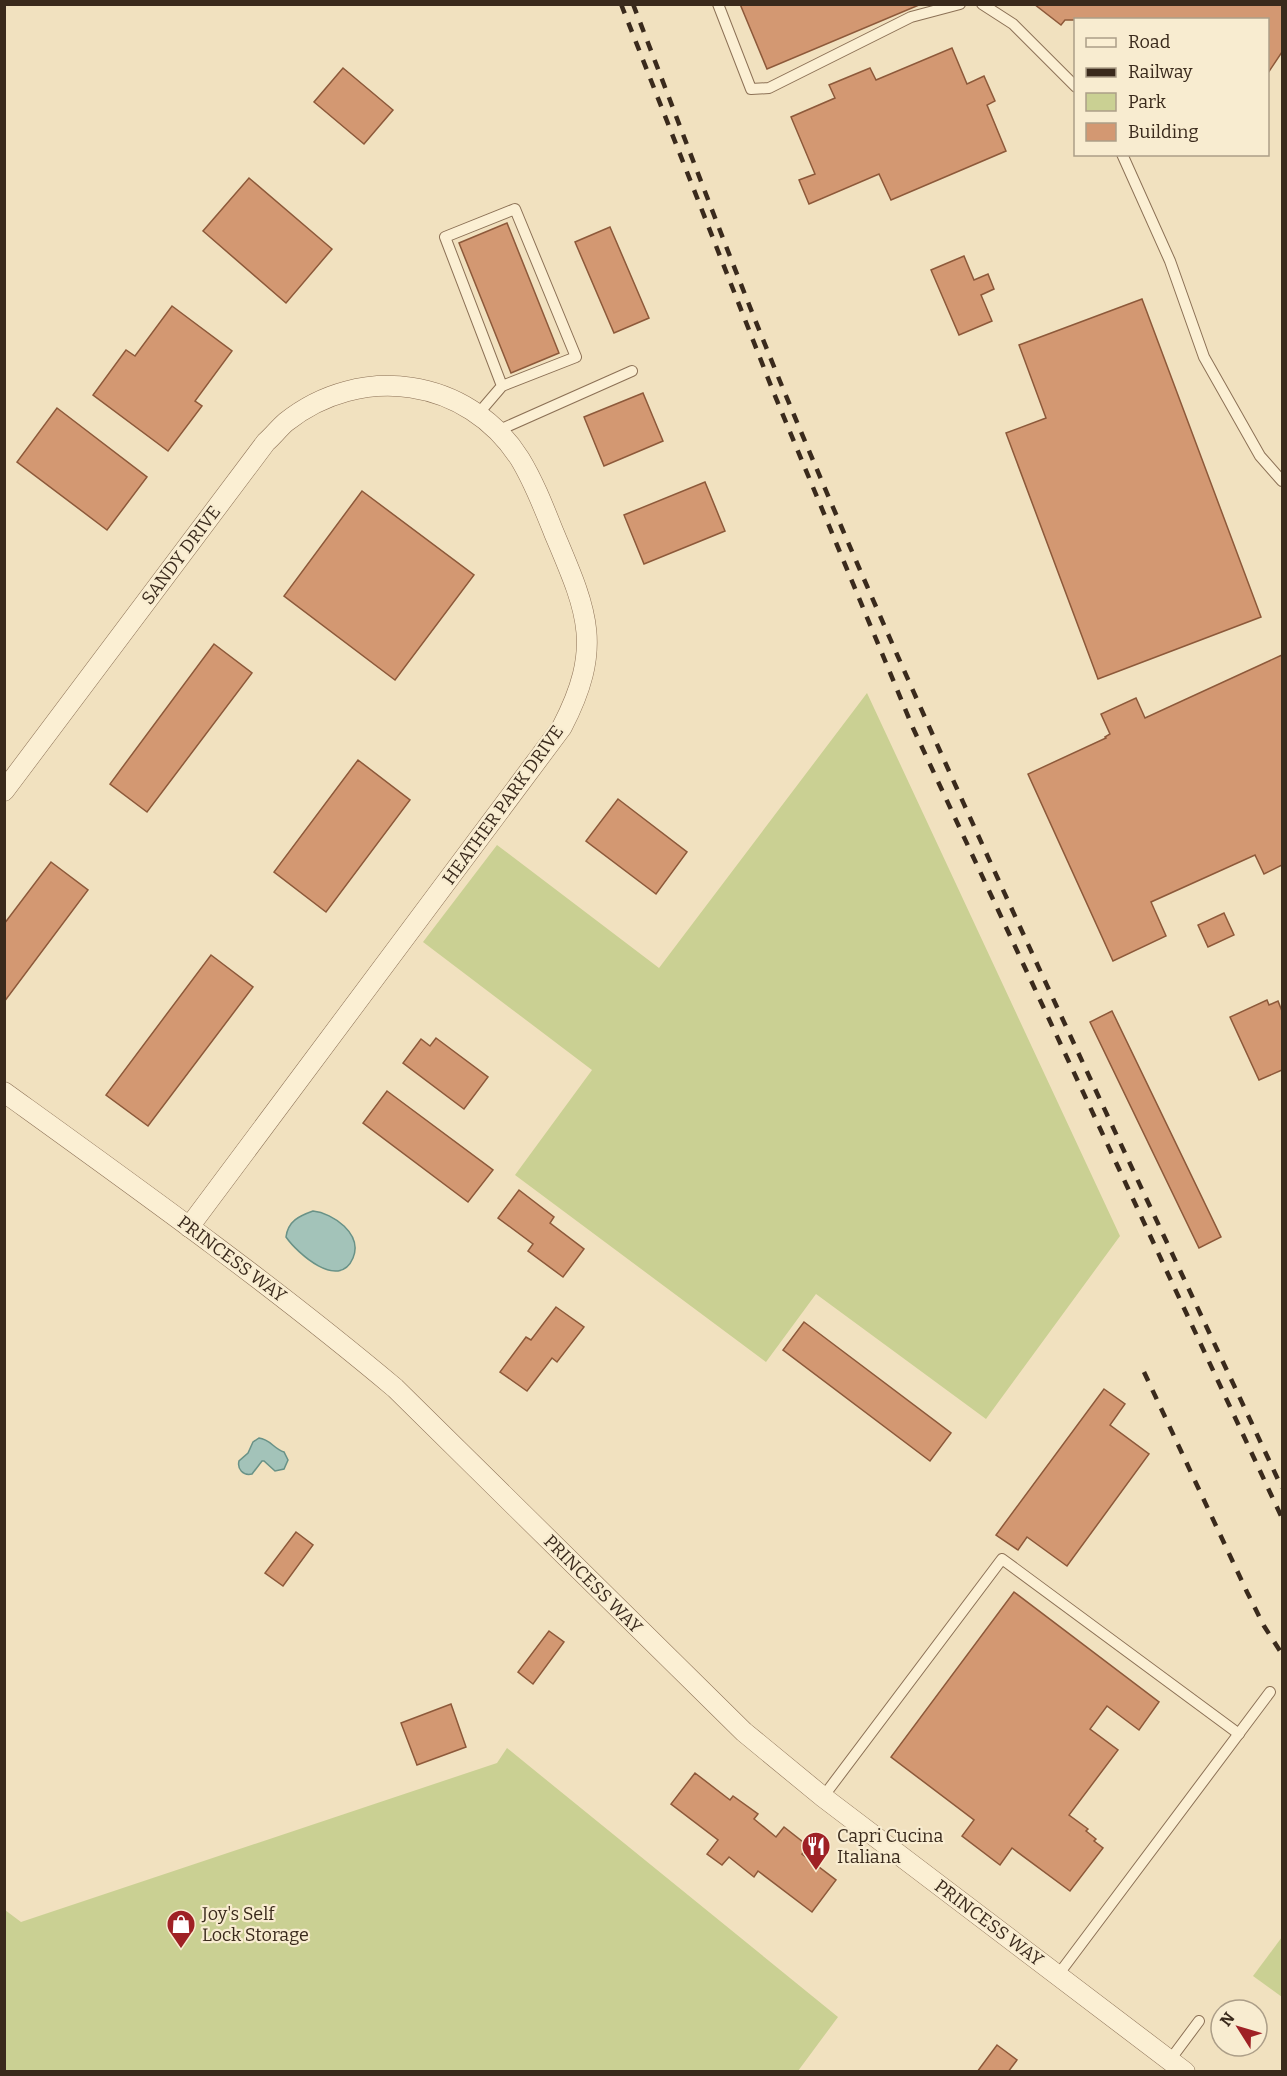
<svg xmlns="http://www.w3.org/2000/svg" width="1287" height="2076" font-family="Bitter,serif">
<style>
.green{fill:#cad093}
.water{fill:#a3c3b9;stroke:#699287;stroke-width:1.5}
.building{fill:#d39872;stroke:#8d593a;stroke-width:1.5}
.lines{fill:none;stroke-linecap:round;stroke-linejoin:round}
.lane-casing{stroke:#8c7156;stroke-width:12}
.street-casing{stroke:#8c7156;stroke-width:21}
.lane{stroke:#fbefd3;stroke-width:10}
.street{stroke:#fbefd3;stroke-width:20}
.rail{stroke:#3a2a1c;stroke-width:4.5;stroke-dasharray:10 10;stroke-linecap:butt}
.labels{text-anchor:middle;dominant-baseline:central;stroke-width:4.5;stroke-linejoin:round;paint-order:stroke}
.street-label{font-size:18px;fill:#3a2a1c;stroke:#f8ecd0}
.poi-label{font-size:18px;fill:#3a2a1c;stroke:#f8ecd0;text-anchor:start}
</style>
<rect width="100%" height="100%" fill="#f1e1bf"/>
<g class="green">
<polygon points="867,693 1120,1236 986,1419 816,1294 766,1362 515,1175 592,1070 423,942 497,845 659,968"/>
<polygon points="507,1748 838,2017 798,2071 5,2071 5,1910 21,1922 497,1763"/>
<polygon points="1282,1937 1282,1997 1253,1976"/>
</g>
<g class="water">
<path d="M313,1211C333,1213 363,1234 353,1258C339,1291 297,1253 286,1237C288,1221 299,1216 313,1211Z"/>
<path d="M259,1438C270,1439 274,1449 284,1452L288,1460L284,1469L275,1471L264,1461H262L252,1474C243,1476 237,1469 239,1461L248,1453L253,1442Z"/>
</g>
<g class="building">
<polygon points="740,4 919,4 919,5 767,69"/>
<polygon points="1034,4 1282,4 1282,52 1268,73 1268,20 1065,20 1061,25"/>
<polygon points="952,48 967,84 984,76 995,101 987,105 1006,151 891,200 879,174 809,204 799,180 815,174 791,117 835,98 829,85 870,68 876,80"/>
<polygon points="343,68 393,110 364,144 314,102"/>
<polygon points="249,178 332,249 286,303 203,231"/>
<polygon points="507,223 559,353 511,373 459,243"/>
<polygon points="610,227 649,318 614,333 575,242"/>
<polygon points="964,256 974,280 988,274 994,289 981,295 992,321 959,335 931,270"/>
<polygon points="1142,299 1261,617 1098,679 1006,433 1046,418 1019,345"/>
<polygon points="172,306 232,351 195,401 202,406 168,451 93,395 126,350 135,356"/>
<polygon points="643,393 663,441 604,466 584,417"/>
<polygon points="57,408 147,477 107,530 17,462"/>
<polygon points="705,482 725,531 644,564 624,515"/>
<polygon points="362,491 474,575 395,680 284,596"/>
<polygon points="214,644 252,673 147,812 110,784"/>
<polygon points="1282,655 1282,865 1264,874 1255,855 1151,902 1166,936 1113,961 1028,774 1106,738 1105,737 1110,734 1101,714 1136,698 1145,718"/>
<polygon points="358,760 410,800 326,912 274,872"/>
<polygon points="618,799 687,852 656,894 586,841"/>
<polygon points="51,862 88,890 4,1002 4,924"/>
<polygon points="1224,913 1234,935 1208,947 1198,925"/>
<polygon points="211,955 253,987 148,1126 106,1095"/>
<polygon points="1267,1000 1269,1005 1278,1001 1282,1011 1282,1070 1259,1080 1230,1017"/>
<polygon points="1112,1011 1221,1237 1199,1248 1090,1022"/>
<polygon points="436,1038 488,1077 464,1109 403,1063 421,1039 430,1046"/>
<polygon points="387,1091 493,1170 468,1202 363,1123"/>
<polygon points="519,1190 554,1217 550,1223 584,1249 563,1277 528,1251 533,1244 498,1218"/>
<polygon points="556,1307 584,1327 557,1362 552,1358 527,1391 500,1372 526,1337 531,1340"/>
<polygon points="804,1322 951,1433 930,1461 783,1350"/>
<polygon points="1104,1389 1125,1404 1110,1425 1149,1454 1067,1566 1027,1537 1018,1550 996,1535"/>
<polygon points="296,1532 313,1545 283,1586 265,1573"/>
<polygon points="1014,1592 1159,1702 1139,1730 1107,1706 1090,1729 1118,1750 1069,1815 1088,1829 1086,1831 1096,1839 1094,1841 1103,1848 1070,1891 1012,1848 1000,1865 962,1836 974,1820 891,1757"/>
<polygon points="549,1631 564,1642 533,1684 518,1672"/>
<polygon points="451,1704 466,1747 417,1765 401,1723"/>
<polygon points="695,1773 730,1800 733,1796 758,1814 754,1819 776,1837 784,1827 808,1846 802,1854 836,1880 812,1912 758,1871 754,1877 729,1857 722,1865 707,1854 718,1840 671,1804"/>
<polygon points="997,2045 1017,2060 1008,2072 977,2072"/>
</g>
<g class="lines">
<g class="lane-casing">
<g id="lane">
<polyline points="718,4 751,89 769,88 911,17 960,4"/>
<polyline points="982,4 1013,24 1076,87"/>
<polyline points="1122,154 1170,261 1204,357 1260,456 1282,481"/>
<polyline points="478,414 502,386 445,237 515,209 576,357 502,386"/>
<polyline points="497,431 632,371"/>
<polyline points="823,1797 1002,1559 1239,1734"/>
<polyline points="1058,1975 1270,1692"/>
<polyline points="1170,2060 1199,2021"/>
</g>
</g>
<g class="street-casing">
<g id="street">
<path d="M4,791L266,442C273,436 279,428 286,422C360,363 468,377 520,459C534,482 544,508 554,533C587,611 604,646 562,727L189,1227"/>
<path d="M4,1092C137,1188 270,1283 395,1388L744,1732L823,1797L1185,2072"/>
</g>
</g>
<use href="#lane" class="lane"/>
<use href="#street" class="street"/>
<g class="rail">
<polyline points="621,4 773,391 913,728 1282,1518"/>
<path d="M633,4C683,133 731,263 784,391C938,762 1112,1124 1282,1488"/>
<polyline points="1144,1372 1247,1592 1264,1626 1282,1654"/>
</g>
</g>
<defs>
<g id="restaurant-pin" transform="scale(1.5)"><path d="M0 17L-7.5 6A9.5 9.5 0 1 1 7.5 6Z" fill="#9f2125" stroke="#f8ecd0"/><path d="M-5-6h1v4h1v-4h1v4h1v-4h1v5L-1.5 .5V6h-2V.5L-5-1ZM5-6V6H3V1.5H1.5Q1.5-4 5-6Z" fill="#fff"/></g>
<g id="shop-pin" transform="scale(1.5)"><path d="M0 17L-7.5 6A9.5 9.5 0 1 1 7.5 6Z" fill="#9f2125" stroke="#f8ecd0"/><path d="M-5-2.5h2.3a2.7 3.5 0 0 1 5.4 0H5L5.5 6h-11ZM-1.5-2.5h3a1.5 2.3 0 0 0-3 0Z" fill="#fff"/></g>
</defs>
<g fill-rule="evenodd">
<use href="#restaurant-pin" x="816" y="1846"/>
<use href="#shop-pin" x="181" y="1924"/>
</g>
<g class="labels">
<g class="street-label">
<text transform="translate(181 555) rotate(-53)">SANDY DRIVE</text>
<text transform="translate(503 805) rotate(-54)">HEATHER PARK DRIVE</text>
<text transform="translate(232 1259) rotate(37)">PRINCESS WAY</text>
<text transform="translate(593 1584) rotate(45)">PRINCESS WAY</text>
<text transform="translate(989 1923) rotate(37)">PRINCESS WAY</text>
</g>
<g class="poi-label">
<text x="837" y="1836">Capri Cucina<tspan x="837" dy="21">Italiana</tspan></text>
<text x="202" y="1914">Joy's Self<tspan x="202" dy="21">Lock Storage</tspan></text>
</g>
</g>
<rect width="1287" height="2076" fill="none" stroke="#3a2a1c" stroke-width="12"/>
<rect x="1074" y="18" width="195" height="138" fill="#f8ecd0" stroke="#ac9e88" stroke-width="1.5"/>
<rect x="1086" y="38" width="30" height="9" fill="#fbefd3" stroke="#ac9e88" stroke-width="1.5"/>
<text x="1128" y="48" font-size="18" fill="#3a2a1c">Road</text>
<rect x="1086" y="68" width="30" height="9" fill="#3a2a1c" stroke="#ac9e88" stroke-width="1.5"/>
<text x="1128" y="78" font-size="18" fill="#3a2a1c">Railway</text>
<rect x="1086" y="93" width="30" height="18" fill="#cad093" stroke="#ac9e88" stroke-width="1.5"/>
<text x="1128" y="108" font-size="18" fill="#3a2a1c">Park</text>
<rect x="1086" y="123" width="30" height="18" fill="#d39872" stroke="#ac9e88" stroke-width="1.5"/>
<text x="1128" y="138" font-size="18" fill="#3a2a1c">Building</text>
<g transform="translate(1239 2028) rotate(307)"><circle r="28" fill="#f8ecd0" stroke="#ac9e88" stroke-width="1.5"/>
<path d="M0-4.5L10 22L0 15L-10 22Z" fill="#9f2125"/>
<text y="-9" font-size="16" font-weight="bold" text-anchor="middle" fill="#3a2a1c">N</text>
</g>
</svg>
